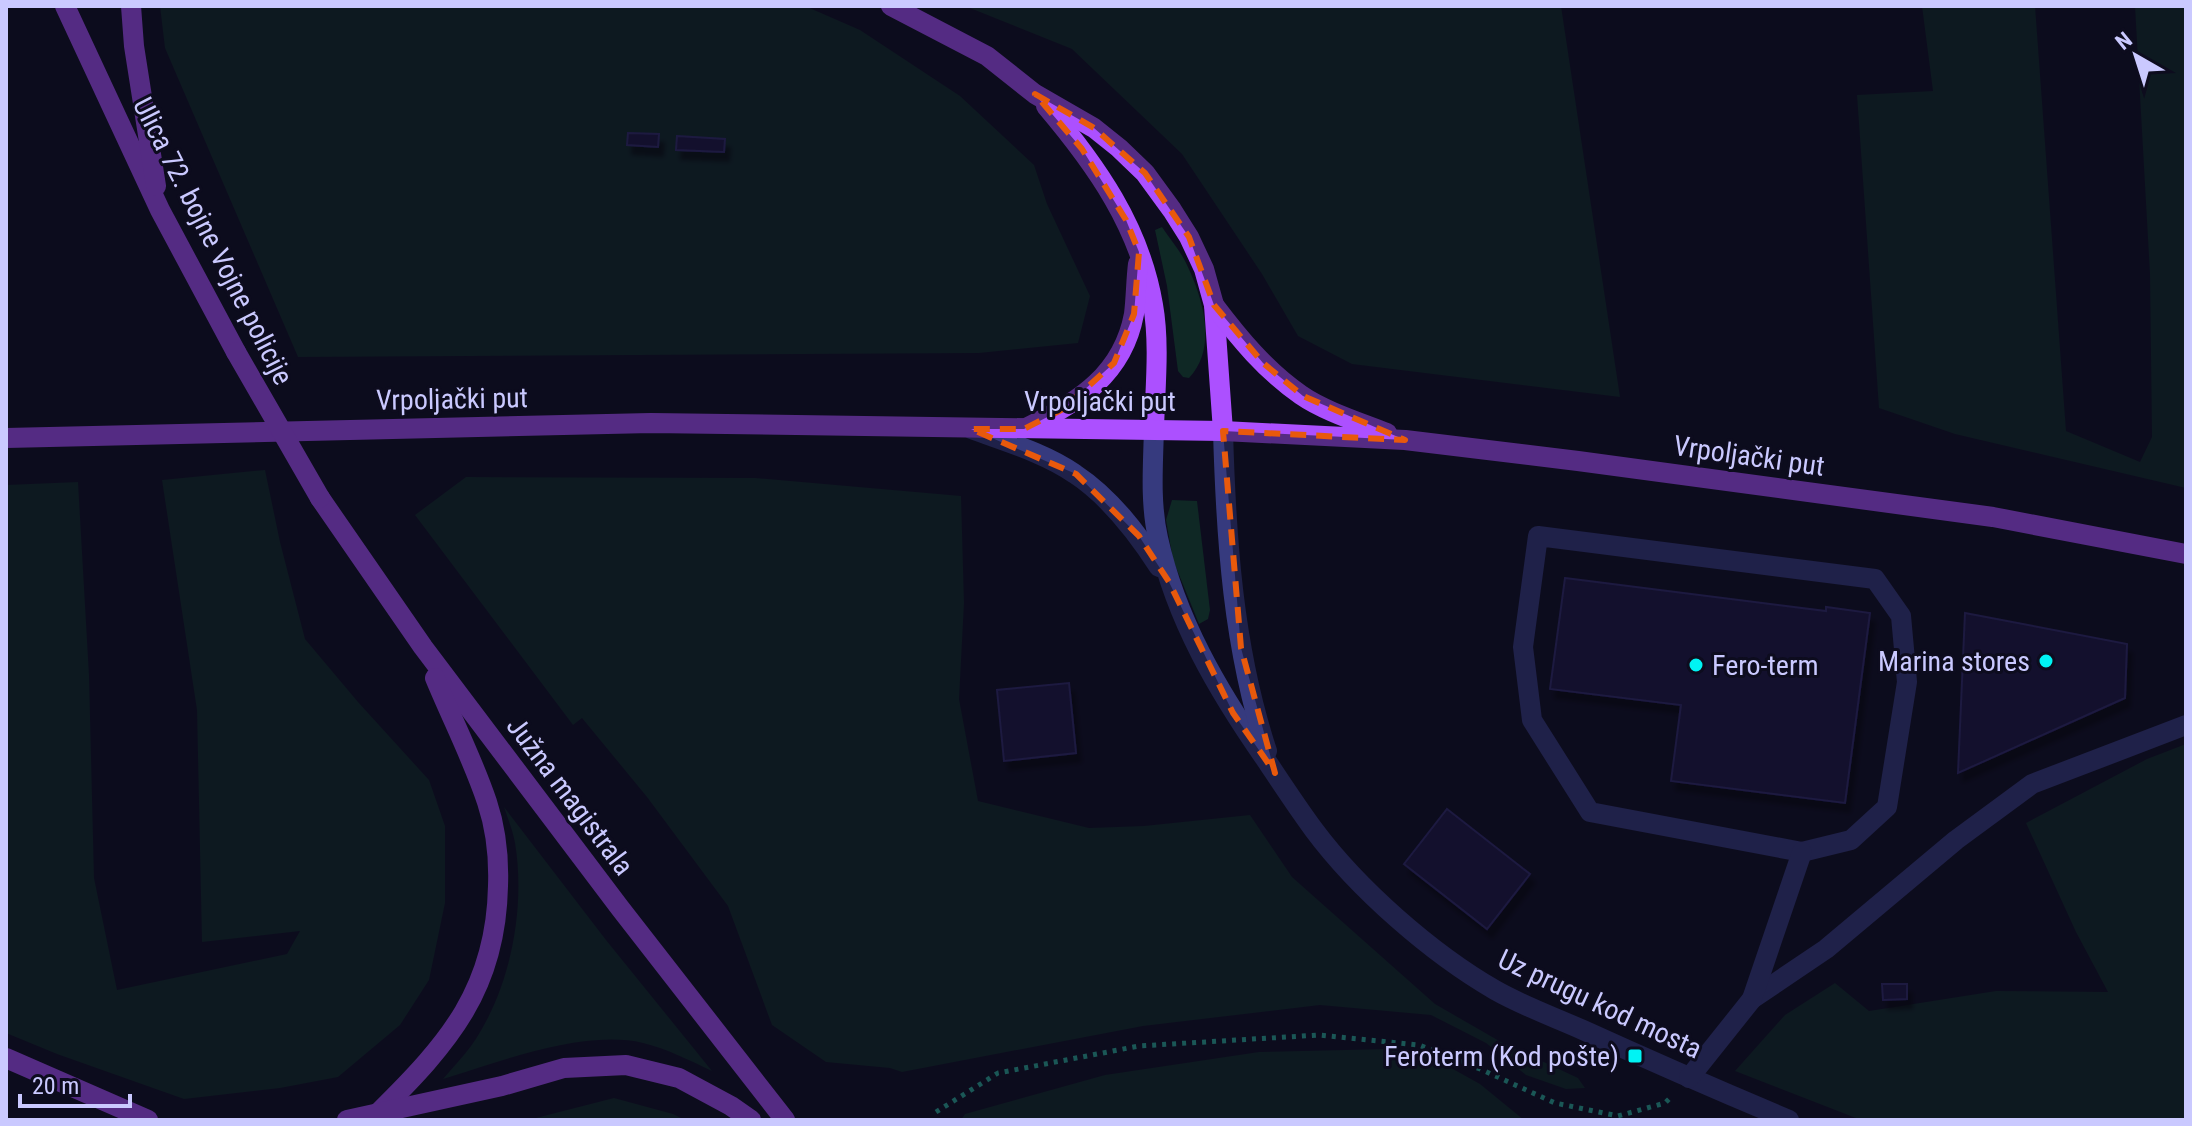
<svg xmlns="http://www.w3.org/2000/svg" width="2192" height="1126" font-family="'Roboto Condensed',sans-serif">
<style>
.green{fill:#0f2825}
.building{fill:#1c173f;stroke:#30296c;stroke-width:2;filter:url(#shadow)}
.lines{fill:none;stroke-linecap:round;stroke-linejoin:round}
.path{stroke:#2bb19c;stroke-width:5;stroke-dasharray:4 6;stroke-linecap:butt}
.minor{stroke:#363a7e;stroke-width:20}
.major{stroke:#ac50ff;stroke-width:20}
.major-bridge{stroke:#ac50ff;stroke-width:20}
.marked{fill:none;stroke:#e8590c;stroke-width:6;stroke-dasharray:16 10;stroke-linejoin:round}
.poi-dot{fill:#00f3f4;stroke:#0d0c1e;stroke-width:3}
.labels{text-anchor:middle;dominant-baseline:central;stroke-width:6;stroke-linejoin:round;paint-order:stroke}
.street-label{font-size:28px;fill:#cac9ff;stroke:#0d0c1e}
.poi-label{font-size:28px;fill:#cac9ff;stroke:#0d0c1e;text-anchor:end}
</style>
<defs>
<filter id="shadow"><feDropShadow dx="5" dy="9" stdDeviation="2" flood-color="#0009"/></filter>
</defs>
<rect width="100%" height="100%" fill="#0d0c1e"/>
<g class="green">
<polygon points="160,6 805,6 860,30 960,96 1034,165 1047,204 1090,296 1078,343 979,353 298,357 165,48"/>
<polygon points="965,6 1561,6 1620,397 1352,364 1298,336 1262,274 1182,154 1072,49"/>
<polygon points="1922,6 2035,6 2066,431 2140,462 2152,437 2150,274 2135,6 2186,6 2186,488 1955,434 1879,408 1857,95 1933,91"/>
<path d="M1162,227C1169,238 1178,248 1184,259C1202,294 1219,347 1189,378L1183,377L1178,371L1167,286L1155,230Z"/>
<polygon points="265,470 280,542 305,639 358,702 429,780 445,826 445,903 429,980 400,1025 338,1077 280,1088 184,1099 57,1054 6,1033 6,485 78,482 89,675 94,878 117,990 287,954 300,931 202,942 197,710 162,480"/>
<polygon points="466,477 755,478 961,496 964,603 959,699 978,801 1089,828 1144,826 1250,815 1292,877 1435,1004 1501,1042 1578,1078 1585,1088 1566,1089 1526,1075 1486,1043 1431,1015 1320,1005 1143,1026 902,1072 890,1068 826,1062 772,1025 728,906 647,797 582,718 573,725 415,515"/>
<polygon points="1172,500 1197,501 1210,610 1208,619 1199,624 1173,560 1166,520"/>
<polygon points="2186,744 2186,1120 1861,1120 1735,1071 1785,1015 1835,983 1869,1011 1996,991 2108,992 2076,932 2026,823 2147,759"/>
<path d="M504,807L606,940L712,1071C689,1060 667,1049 643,1043C584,1029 499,1062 443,1079C452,1068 462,1058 471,1046C510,991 526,909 515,843C513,831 508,819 504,807Z"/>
<polygon points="1388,1049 1435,1059 1480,1084 1524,1120 961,1120 965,1114 1105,1075 1259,1052"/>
<polygon points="614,1098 673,1114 685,1120 528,1120"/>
</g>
<g class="building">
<polygon points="628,133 659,134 658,147 627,145"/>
<polygon points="677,136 725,139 724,152 676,150"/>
<polygon points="1565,578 1826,611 1826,607 1870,613 1845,803 1671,781 1681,705 1550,689"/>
<polygon points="1965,613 2127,644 2125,698 1958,773"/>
<polygon points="1069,683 1076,753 1004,761 997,690"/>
<polygon points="1447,809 1530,874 1487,929 1404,864"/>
<polygon points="1882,984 1907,984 1907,999 1883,1000"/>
</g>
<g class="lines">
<polyline class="path" points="936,1112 998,1073 1139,1046 1319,1035 1419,1045 1480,1069 1555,1103 1618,1116 1665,1103 1669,1099"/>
<g class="minor">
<path d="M971,429C1006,442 1045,453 1075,474C1110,497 1137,533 1159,567"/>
<path d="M1154,429C1153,465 1150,503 1158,538C1176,620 1218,691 1266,760C1282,784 1297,807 1314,830C1358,889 1431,953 1495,990C1523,1006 1554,1017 1583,1030C1651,1061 1720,1091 1789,1120"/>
<path d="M1223,431C1226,538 1233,648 1267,751"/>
<polygon points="1538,536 1875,579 1901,616 1907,682 1887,807 1851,840 1802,852 1590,812 1532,720 1523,647"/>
<polyline points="1752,999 1826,949 1956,840 2032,784 2186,725"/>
<polyline points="1689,1078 1752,999 1802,852"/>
</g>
<g class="major">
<polyline points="65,6 160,210 236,352"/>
<polyline points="131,6 134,46 156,186"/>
<polyline points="891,6 987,56 1035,94 1094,128 1119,148 1145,173 1172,210 1189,237 1204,269 1214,305 1223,431"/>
<path d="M1046,106C1096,165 1140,227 1153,305C1160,344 1155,390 1154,429"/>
<path d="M1214,305C1239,338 1266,371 1301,395C1324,411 1359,422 1387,433"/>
<path d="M1028,427C1079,402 1123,374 1134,314C1136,298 1136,280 1138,264"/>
<polyline points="6,438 651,423 1223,431 1405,440 1578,461 1993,517 2186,554"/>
<polyline points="320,498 423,647 620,908 785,1120"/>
<polyline points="6,1058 148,1120"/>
<path d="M379,1112C449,1043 496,989 498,886C499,859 496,829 487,802C473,760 452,719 435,678"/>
<polyline points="347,1120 502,1086 564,1068 626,1065 679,1078 731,1106 751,1120"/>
</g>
<polyline class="major-bridge" points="236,352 320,498"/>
</g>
<path d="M0 0H2192V1126H0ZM1035,94L1094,128L1145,173L1189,237L1214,305L1263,363L1303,396L1405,440L1223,431L1241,648L1275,773L1233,713L1169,582L1139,536L1076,474L971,429H1024L1063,409L1114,363L1134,314L1139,252L1126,220L1082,149Z" fill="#0d0c1e" fill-opacity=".55" fill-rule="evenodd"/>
<path class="marked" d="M1035,94L1094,128L1145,173L1189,237L1214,305L1263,363L1303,396L1405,440L1223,431L1241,648L1275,773L1233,713L1169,582L1139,536L1076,474L971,429H1024L1063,409L1114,363L1134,314L1139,252L1126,220L1082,149Z"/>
<g class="poi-dot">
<circle cx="2046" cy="661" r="8"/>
<circle cx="1696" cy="665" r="8"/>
<rect x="1627" y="1048" width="16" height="16" rx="4"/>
</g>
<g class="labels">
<g class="street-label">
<text transform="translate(213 241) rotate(63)">Ulica 72. bojne Vojne policije</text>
<text transform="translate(452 399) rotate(-1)">Vrpoljački put</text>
<text x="1100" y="401">Vrpoljački put</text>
<text transform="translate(1749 456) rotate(8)">Vrpoljački put</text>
<text transform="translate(570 796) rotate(53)">Južna magistrala</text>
<text transform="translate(1600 1004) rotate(25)">Uz prugu kod mosta</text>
</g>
<g class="poi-label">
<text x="2030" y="661">Marina stores</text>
<text x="1712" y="665" text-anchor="start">Fero-term</text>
<text x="1619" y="1056">Feroterm (Kod pošte)</text>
</g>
</g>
<rect width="2192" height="1126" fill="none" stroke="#cac9ff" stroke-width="16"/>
<g transform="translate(2136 56) rotate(321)" stroke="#0d0c1e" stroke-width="6" paint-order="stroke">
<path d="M0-6L14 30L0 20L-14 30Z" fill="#cac9ff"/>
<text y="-12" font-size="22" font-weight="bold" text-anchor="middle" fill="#cac9ff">N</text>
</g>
<path d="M20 1094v12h110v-12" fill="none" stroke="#cac9ff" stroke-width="4"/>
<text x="32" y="1094" font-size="24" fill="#cac9ff" stroke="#0d0c1e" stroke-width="6" paint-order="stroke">20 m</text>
</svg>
